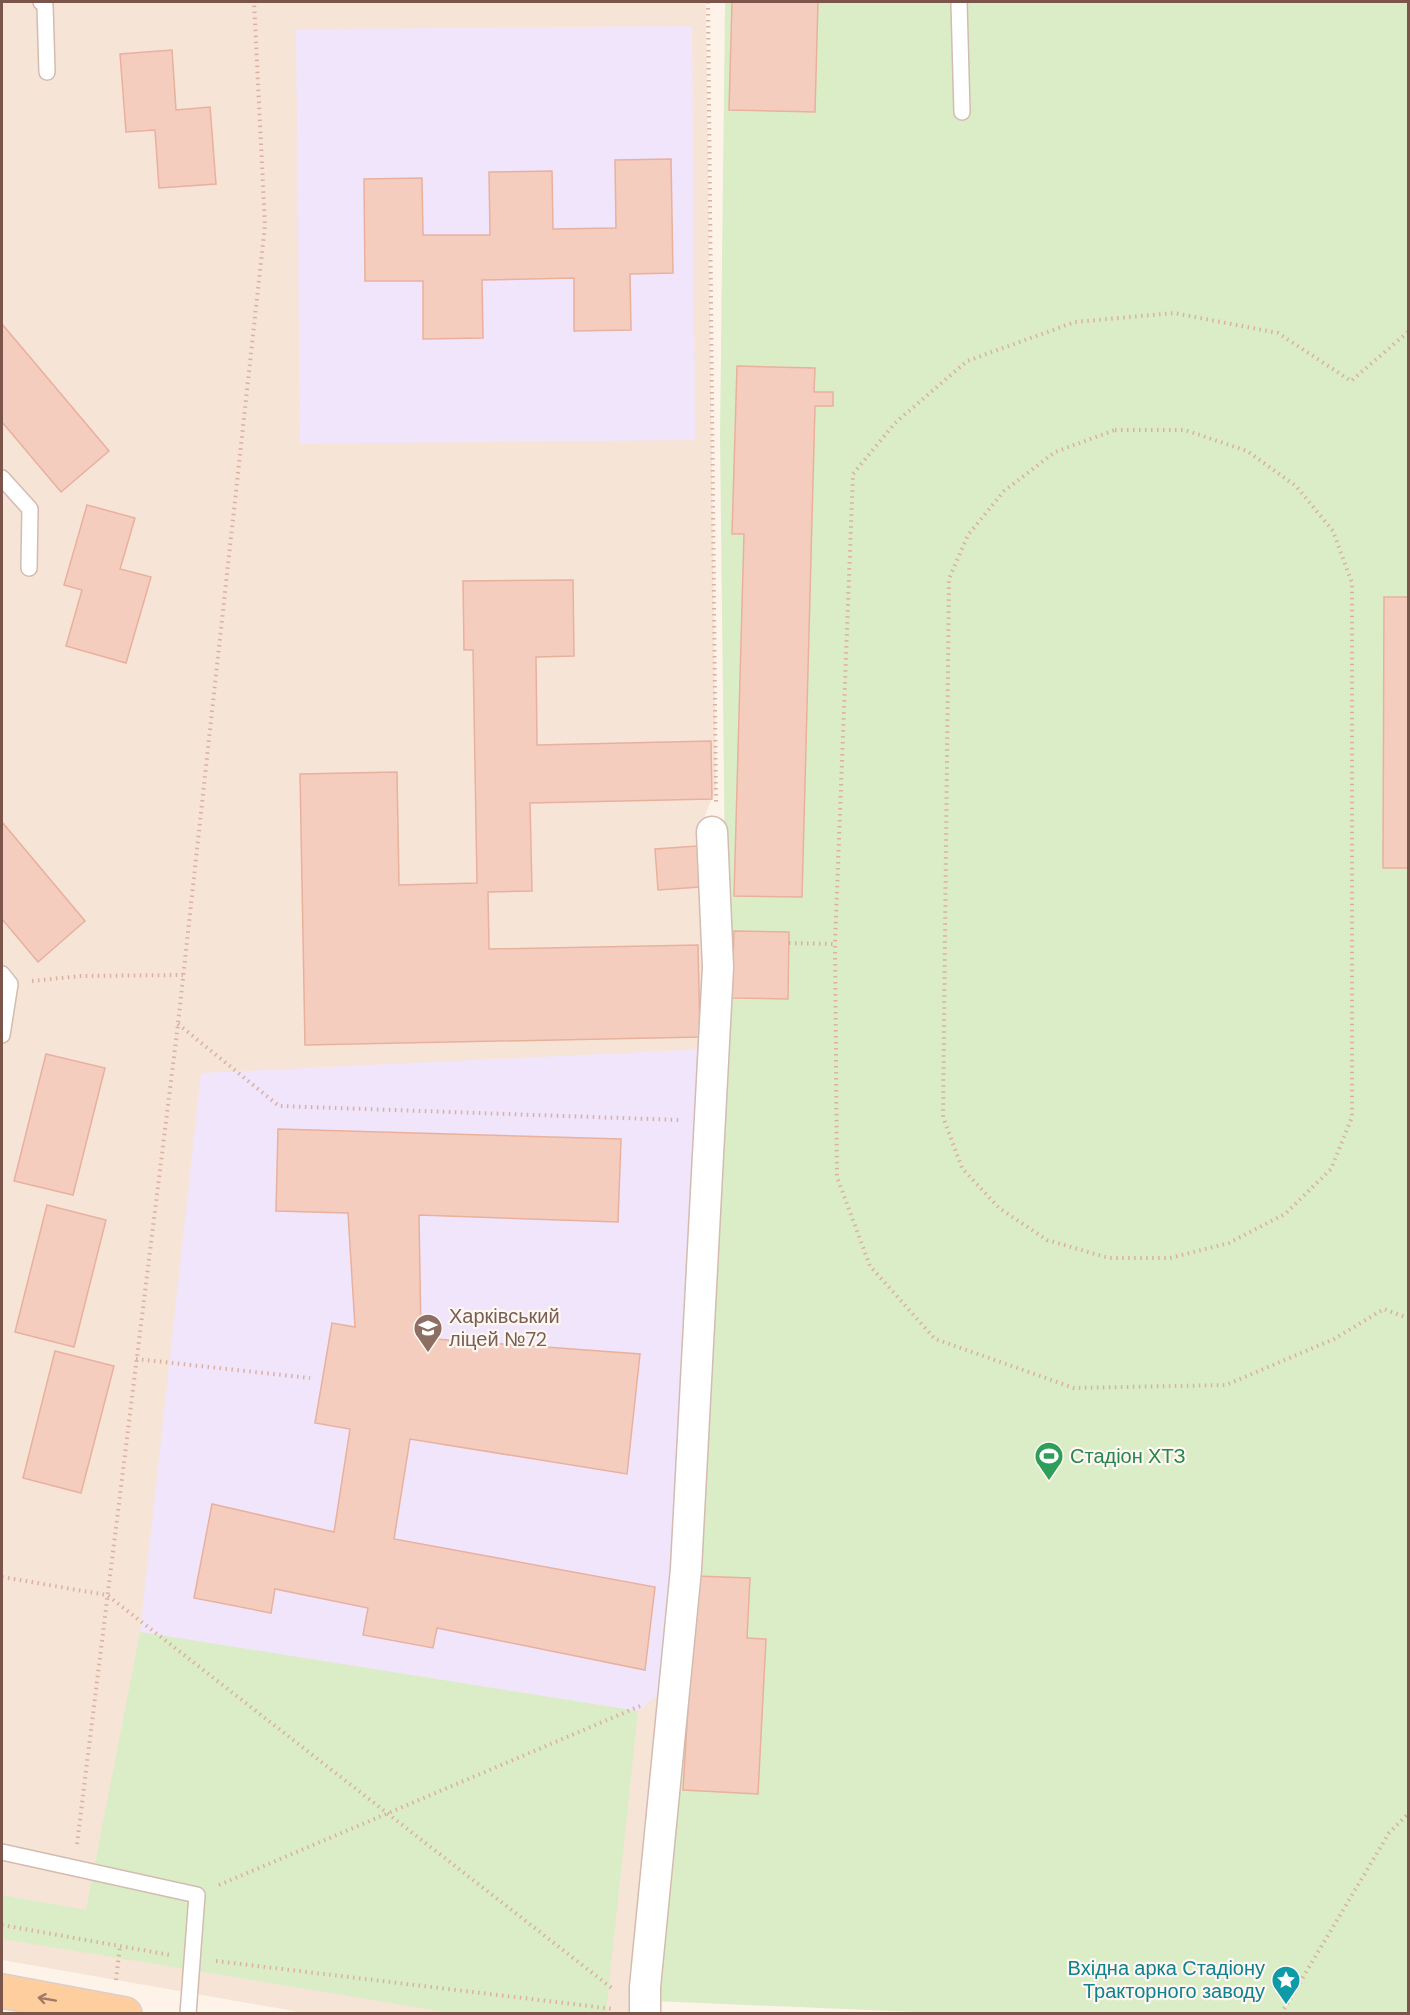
<svg xmlns="http://www.w3.org/2000/svg" width="1410" height="2015" font-family="'DM Sans',sans-serif">
<style>
.residential{fill:#f6e4d7}
.education{fill:#f0e5fa}
.green{fill:#dbedc6}
.building{fill:#f5cdbf;stroke:#e9b09e;stroke-width:1.5}
.lines{fill:none;stroke-linecap:round;stroke-linejoin:round}
.lane-casing{stroke:#d4bbb0;stroke-width:18}
.street-casing{stroke:#d4bbb0;stroke-width:33}
.primary-casing{stroke:#dacfcc;stroke-width:36}
.path{stroke:#dbb0a1;stroke-width:4;stroke-dasharray:1.5 4.5;stroke-linecap:butt}
.lane{stroke:#fff;stroke-width:15}
.street{stroke:#fff;stroke-width:30}
.primary{stroke:#ffce9f;stroke-width:33}
.oneway{stroke:#a37964}
.labels{text-anchor:middle;dominant-baseline:central;stroke-width:4.5;stroke-linejoin:round;paint-order:stroke}
.education-label{font-size:20px;fill:#785e54;stroke:#fff7f1;text-anchor:start}
.leisure-label{font-size:20px;fill:#27864d;stroke:#fff7f1;text-anchor:start}
.culture-label{font-size:20px;fill:#0d838f;stroke:#fff7f1;text-anchor:end}
</style>
<rect width="100%" height="100%" fill="#fef3e9"/>
<polygon class="residential" points="2,2 706,2 716,789 705,815 710,979 676,1562 632,2013 305,2013 2,1960"/>
<g class="education">
<polygon points="692,26 695,440 300,444 296,29"/>
<polygon points="706,1049 664,1689 638,1711 140,1632 201,1073"/>
</g>
<g class="green">
<polygon points="725,2 1408,2 1408,2013 963,2014 654,2001 726,964 720,436"/>
<polygon points="140,1632 638,1711 606,2013 452,2013 2,1939 2,1895 86,1910"/>
</g>
<g class="building">
<polygon points="732,2 818,2 815,112 729,110"/>
<polygon points="172,50 176,110 210,107 216,184 159,188 155,130 126,132 120,54"/>
<polygon points="671,159 673,273 630,274 631,330 574,331 574,278 482,280 483,338 423,339 423,281 365,281 364,179 422,178 423,235 490,235 489,172 552,171 553,229 616,228 615,160"/>
<polygon points="2,324 109,451 61,492 2,422"/>
<polygon points="737,366 815,368 814,392 833,392 833,406 815,406 802,897 734,896 744,534 732,534"/>
<polygon points="87,505 135,518 120,569 151,577 126,663 66,646 82,590 64,585"/>
<polygon points="573,580 574,656 536,657 537,745 711,741 712,799 530,803 532,891 488,892 489,949 698,945 700,1037 305,1045 300,774 397,772 399,885 477,883 473,650 464,650 463,581"/>
<polygon points="1384,597 1408,597 1408,868 1383,868"/>
<polygon points="2,822 85,921 38,962 2,919"/>
<polygon points="698,846 700,887 658,890 655,849"/>
<polygon points="734,931 789,932 788,999 732,998"/>
<polygon points="46,1054 105,1068 73,1195 14,1181"/>
<polygon points="278,1129 621,1139 618,1222 419,1215 421,1338 640,1354 627,1474 410,1439 394,1539 655,1587 645,1670 437,1628 433,1648 363,1635 368,1608 275,1589 271,1613 194,1598 212,1504 334,1532 350,1429 315,1423 332,1323 355,1327 348,1213 276,1211"/>
<polygon points="47,1205 106,1220 74,1347 15,1332"/>
<polygon points="55,1351 114,1366 81,1493 23,1478"/>
<polygon points="696,1576 750,1578 747,1638 766,1639 758,1794 683,1790"/>
</g>
<g class="lines">
<g class="lane-casing">
<g id="lane">
<polyline points="41,2 45,5 47,72"/>
<polyline points="959,2 962,112"/>
<polyline points="2,478 30,509 29,568"/>
<polyline points="2,974 10,984 2,1035"/>
<polyline points="2,1852 197,1895 188,2014"/>
</g>
</g>
<g class="street-casing">
<polyline id="street" points="645,2014 645,1987 686,1569 718,967 712,832"/>
</g>
<g class="primary-casing">
<polyline id="primary" points="2,1991 125,2014"/>
</g>
<g class="path">
<polyline points="708,2 716,802"/>
<polyline points="1408,332 1351,381 1278,333 1174,313 1075,322 967,361 895,423 853,474 835,944 837,1177 870,1266 935,1339 1074,1388 1226,1385 1334,1339 1384,1309 1408,1318"/>
<polygon points="1115,430 1185,430 1247,451 1296,486 1333,531 1352,583 1352,1117 1331,1169 1285,1214 1229,1243 1170,1258 1109,1258 1047,1240 999,1208 962,1168 943,1117 949,579 968,535 1004,491 1055,452"/>
<polyline points="789,943 835,944"/>
<polyline points="32,981 80,976 183,975"/>
<polyline points="178,1024 279,1106 679,1120"/>
<polyline points="136,1359 310,1378"/>
<polyline points="2,1577 107,1595 613,1989"/>
<polyline points="77,1844 178,1024 265,225 254,2"/>
<polyline points="219,1885 640,1706"/>
<polyline points="2,1925 170,1955"/>
<polyline points="216,1961 614,2009"/>
<polyline points="116,1980 120,1946"/>
<polyline points="1281,2014 1389,1833 1408,1814"/>
</g>
<use href="#lane" class="lane"/>
<use href="#street" class="street"/>
<use href="#primary" class="primary"/>
</g>
<defs><path id="oneway-shaft" d="M-6 0H5M1.5-3L5.5 0L1.5 3" fill="none" stroke-width="1.6" stroke-linecap="round" stroke-linejoin="round" transform="scale(1.5)"/></defs>
<use class="oneway" href="#oneway-shaft" transform="translate(47 1999) rotate(-170)"/>
<defs>
<g id="school-pin" transform="scale(1.5)"><path d="M0 17L-7.5 6A9.5 9.5 0 1 1 7.5 6Z" fill="#8d6e63" stroke="#fff7f1"/><path d="M0-5L7-2L0 1L-7-2ZM-4 1L0 2.5L4 1V4Q0 6-4 4Z" fill="#fff"/></g>
<g id="stadium-pin" transform="scale(1.5)"><path d="M0 17L-7.5 6A9.5 9.5 0 1 1 7.5 6Z" fill="#2e9e5b" stroke="#fff7f1"/><path d="M0-5a6.5 5 0 1 0 0 10a6.5 5 0 1 0 0-10ZM-3.5-1.8h7v3.6h-7Z" fill="#fff"/></g>
<g id="sight-pin" transform="scale(1.5)"><path d="M0 17L-7.5 6A9.5 9.5 0 1 1 7.5 6Z" fill="#0f9aa8" stroke="#fff7f1"/><path d="M0-6L1.8-2.2L6-1.7L2.9 1.2L3.7 5.4L0 3.3L-3.7 5.4L-2.9 1.2L-6-1.7L-1.8-2.2Z" fill="#fff"/></g>
</defs>
<g fill-rule="evenodd">
<use href="#school-pin" x="428" y="1328"/>
<use href="#stadium-pin" x="1049" y="1456"/>
<use href="#sight-pin" x="1286" y="1980"/>
</g>
<g class="labels">
<g class="education-label">
<text x="449" y="1316">Харківський<tspan x="449" dy="23">ліцей №72</tspan></text>
</g>
<g class="leisure-label">
<text x="1070" y="1456">Стадіон ХТЗ</text>
</g>
<g class="culture-label">
<text x="1265" y="1968">Вхідна арка Стадіону<tspan x="1265" dy="23">Тракторного заводу</tspan></text>
</g>
</g>
<rect width="1410" height="2015" fill="none" stroke="#7b554a" stroke-width="6"/>
</svg>
